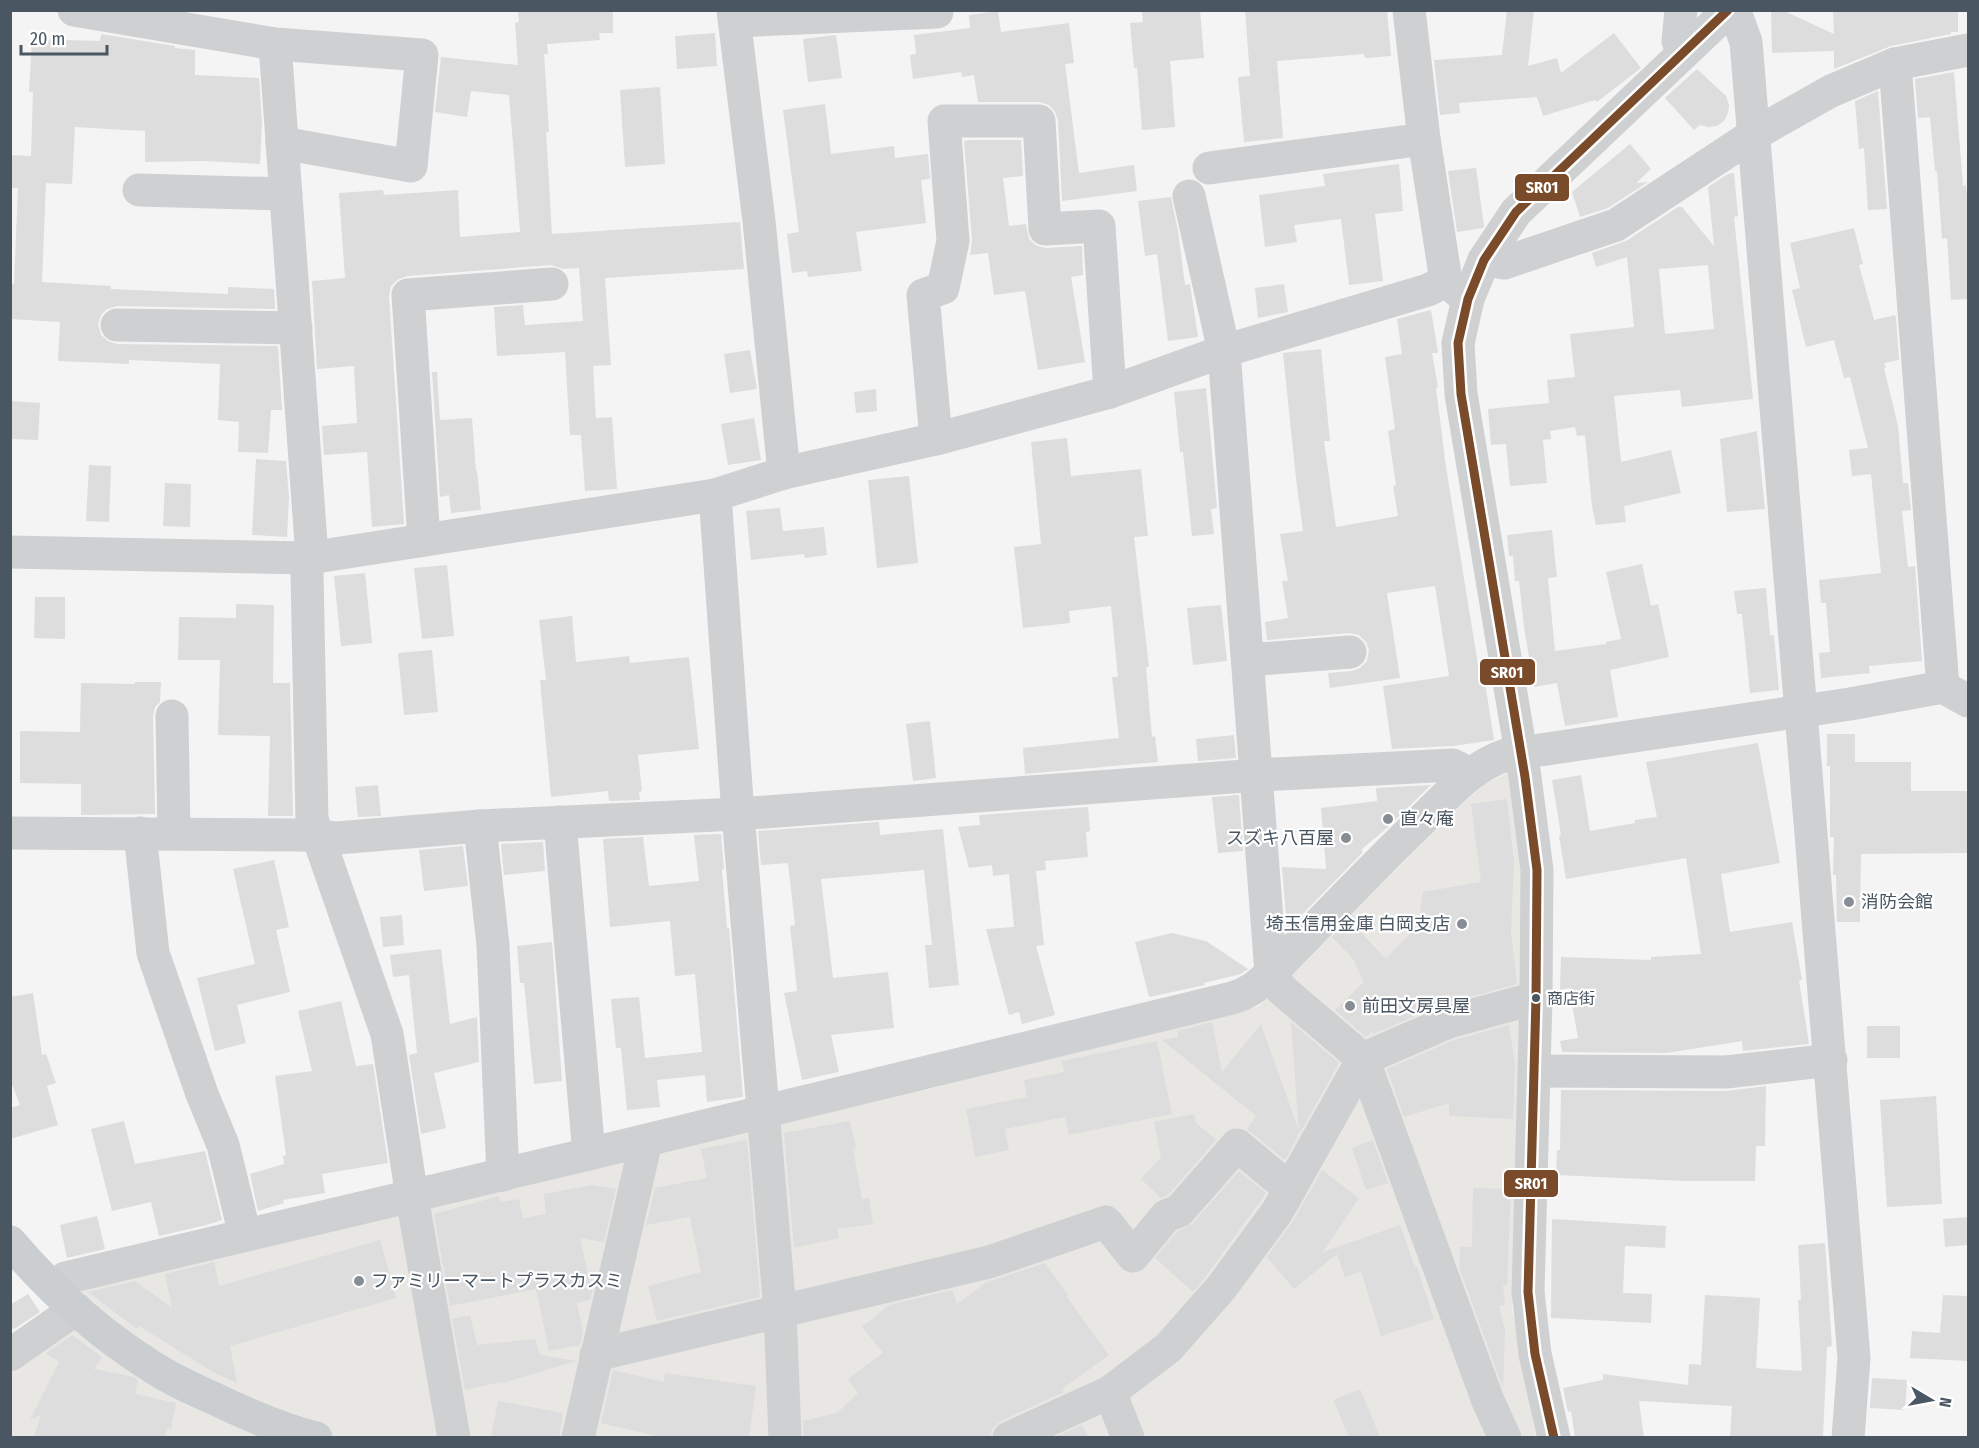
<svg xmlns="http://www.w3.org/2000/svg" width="1979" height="1448" font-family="'Fira Sans Condensed','Noto Sans JP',sans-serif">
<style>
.commercial{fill:#e8e7e3}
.building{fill:#ddddde;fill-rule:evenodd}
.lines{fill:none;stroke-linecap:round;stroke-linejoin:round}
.minor{stroke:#ced0d2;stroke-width:33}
.major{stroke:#caced1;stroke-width:33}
.bus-1-casing{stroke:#fff;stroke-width:14}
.bus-1{stroke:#7a4b2a;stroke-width:9}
.poi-dot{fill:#868d94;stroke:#fff;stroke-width:2}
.bus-dot{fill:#4a5661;stroke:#fff;stroke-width:2}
.labels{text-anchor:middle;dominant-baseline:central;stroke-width:4.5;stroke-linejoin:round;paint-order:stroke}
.bus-label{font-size:16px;fill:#4a5661;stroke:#fff;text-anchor:start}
.poi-label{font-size:18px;fill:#4a5661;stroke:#fff;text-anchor:start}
.line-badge{stroke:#fff;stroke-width:2}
.badge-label{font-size:16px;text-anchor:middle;font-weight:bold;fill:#fff}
</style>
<rect width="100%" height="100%" fill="#f4f4f4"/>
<polygon class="commercial" points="1510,771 1524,871 1512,1308 1536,1437 11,1438 10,1366 95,1304 75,1287 852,1105 933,1088 1259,1006 1457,809 1484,785"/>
<g class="building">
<polygon points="518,10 613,10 613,33 599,33 600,40 547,44 548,54 544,54 549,132 546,132 552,234 740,222 744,269 605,278 611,365 593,366 596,418 612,417 617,489 585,491 581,435 570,435 565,352 497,356 494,307 523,305 525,325 583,321 579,268 563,269 551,265 407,276 397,280 391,286 389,296 404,524 372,527 367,452 324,455 322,426 357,423 354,366 317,369 312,281 345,278 339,193 383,190 384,195 458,190 460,237 520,232 509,95 471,91 467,117 435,112 441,57 518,65 515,23 519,22"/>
<polygon points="1142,10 1200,10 1204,58 1170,61 1175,127 1142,130 1137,67 1134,68 1130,23 1143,22"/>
<polygon points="1245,10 1387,10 1391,56 1365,58 1364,54 1277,61 1283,138 1244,142 1238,77 1250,76"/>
<polygon points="1507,10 1534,10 1528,66 1557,58 1561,73 1614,33 1641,68 1597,102 1595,100 1543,116 1537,97 1459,103 1460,113 1440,115 1434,60 1502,55"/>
<polygon points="1771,10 1782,10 1834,34 1833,10 1958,10 1958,32 1951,32 1951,34 1891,46 1834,69 1834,51 1772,53"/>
<polygon points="998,11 1001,32 1069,23 1074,63 1065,64 1079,173 1134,165 1137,191 1062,201 1058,120 1055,112 1049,105 1039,102 978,102 974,75 962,77 961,72 913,79 910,55 916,54 914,35 970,28 969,15"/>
<polygon points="715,33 717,66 677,69 675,36"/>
<polygon points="101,34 175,46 175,48 195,50 195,75 259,78 262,123 260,164 205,161 145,162 145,131 75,127 72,184 46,183 42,282 111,286 111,289 228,294 228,287 274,289 275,309 117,306 107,309 101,315 98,324 101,335 108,341 117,344 278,346 282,410 271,410 268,453 238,452 239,422 218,420 220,364 129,360 129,364 58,361 60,322 10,319 10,284 14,284 18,188 10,188 10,155 31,156 33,92 29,92 32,39 100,41"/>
<polygon points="836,35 842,78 808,82 803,39"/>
<polygon points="1697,69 1726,96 1729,105 1728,113 1724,121 1717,126 1708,127 1700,125 1694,130 1665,98"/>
<polygon points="1954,72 1963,186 1966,185 1968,209 1968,299 1951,300 1947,238 1942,239 1937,171 1935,171 1930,117 1918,118 1915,79"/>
<polygon points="660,87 665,164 625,167 620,90"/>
<polygon points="1878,91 1887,209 1868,210 1864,148 1859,149 1855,101"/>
<polygon points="825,104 831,154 894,146 895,158 928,154 930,179 921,180 926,223 856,232 862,271 808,277 807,271 792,273 787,234 799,232 783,110"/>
<polygon points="970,140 1021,140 1023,176 1003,178 1009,226 1026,224 1029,239 1037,246 1046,248 1082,246 1083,275 1071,277 1085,362 1038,370 1025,291 994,295 988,253 970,255 972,240 964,141"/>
<polygon points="1630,144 1651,169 1636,183 1648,182 1608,208 1580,217 1572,192"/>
<polygon points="1399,164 1403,211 1375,214 1383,281 1349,285 1341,219 1294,225 1297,242 1265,247 1259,195 1325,186 1323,174"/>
<polygon points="1476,168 1484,226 1483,228 1457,232 1448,171"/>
<path d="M1734,173L1738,216L1734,217L1753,399L1682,407L1680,390L1614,396L1621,462L1671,450L1681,493L1624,506L1626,522L1596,525L1592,507L1585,435L1577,436L1575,427L1550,431L1551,439L1543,440L1547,483L1510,486L1506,444L1491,445L1488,409L1549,403L1547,380L1575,377L1570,334L1634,327L1627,257L1596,267L1592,253L1626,241L1678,207H1682L1714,246L1708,187L1728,174ZM1708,265L1714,329L1665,334L1659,269Z"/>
<polygon points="1171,197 1178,231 1185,285 1190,284 1198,337 1168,341 1157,254 1145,256 1138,201"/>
<polygon points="1854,228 1863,264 1859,265 1874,320 1895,315 1896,319 1899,360 1884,363 1886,368 1884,368 1898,426 1903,483 1908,483 1911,510 1902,511 1908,567 1915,566 1922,661 1869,666 1870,673 1821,678 1819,653 1830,652 1826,603 1821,603 1819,580 1881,573 1871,474 1852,476 1849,450 1868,448 1850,377 1844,378 1834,340 1806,347 1792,290 1800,288 1790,243"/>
<polygon points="1284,284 1288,312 1258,318 1255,288"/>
<polygon points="1431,310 1438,353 1432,353 1438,387 1436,388 1446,467 1479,671 1483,670 1494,740 1453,746 1392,749 1383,686 1449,676 1435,586 1387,593 1400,678 1330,688 1328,673 1352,671 1360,668 1367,661 1369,650 1366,642 1359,635 1349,633 1267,640 1265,622 1288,618 1282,581 1288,581 1280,534 1303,531 1296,479 1283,353 1321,349 1330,441 1324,441 1336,527 1398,516 1393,486 1396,485 1388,431 1395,429 1385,357 1402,354 1397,319"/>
<polygon points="750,350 757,389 730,393 724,354"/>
<polygon points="432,372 437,372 440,420 472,418 476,471 477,470 481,510 451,513 449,495 440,497"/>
<polygon points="1206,388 1217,508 1211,509 1214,534 1192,536 1183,452 1180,452 1174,392"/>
<polygon points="876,389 877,411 856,413 854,392"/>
<polygon points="10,401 40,403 38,440 10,439"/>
<polygon points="754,418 761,460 728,465 721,424"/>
<polygon points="1757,431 1765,509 1727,512 1720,439"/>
<polygon points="1067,438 1071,476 1141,469 1148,536 1134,537 1149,667 1146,667 1152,737 1155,736 1158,762 1025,774 1023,748 1119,738 1112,677 1118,677 1111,606 1069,611 1070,623 1023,628 1014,547 1041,544 1031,442"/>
<polygon points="256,459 286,461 289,497 287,537 252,535"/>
<polygon points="89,465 111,466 109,522 86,521"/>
<polygon points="909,476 918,563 877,568 868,480"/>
<polygon points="165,483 191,484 190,527 163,526"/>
<polygon points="780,508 783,531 824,527 827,555 805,558 804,554 751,560 746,511"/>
<polygon points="1552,530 1557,577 1548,578 1555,651 1606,644 1606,642 1621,639 1606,572 1642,564 1651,606 1658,604 1669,657 1610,670 1618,717 1565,726 1557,683 1534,687 1524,627 1519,581 1515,581 1513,556 1509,556 1507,535"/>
<polygon points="447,565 454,636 422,639 414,568"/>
<polygon points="365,573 372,643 341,646 334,576"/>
<polygon points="1766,588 1770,635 1774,635 1779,690 1750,693 1742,614 1737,614 1734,591"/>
<polygon points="35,597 65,597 65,639 34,638"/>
<polygon points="236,604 274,605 273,683 290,683 293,816 268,816 270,736 218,735 220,660 178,660 179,617 236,618"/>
<polygon points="1221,605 1227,661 1193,665 1187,608"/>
<polygon points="572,616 576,662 629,656 630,663 689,657 699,749 638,755 642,791 639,792 640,800 609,801 608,791 551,797 540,680 546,680 539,620"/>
<polygon points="432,650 438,712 404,715 398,653"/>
<polygon points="135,682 161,682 160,702 155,707 153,716 155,814 81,815 81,784 20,783 20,731 80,732 81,683 135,684"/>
<polygon points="930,721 936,778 913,781 906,724"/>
<polygon points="1827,734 1855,734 1855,762 1911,762 1911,791 1968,791 1968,853 1861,854 1860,922 1837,922 1836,875 1833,875 1834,837 1830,837 1830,766 1827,766"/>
<polygon points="1234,735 1236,758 1198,761 1196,739"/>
<polygon points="1758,743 1780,863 1721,874 1730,932 1792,922 1802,980 1799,980 1809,1044 1743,1051 1742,1041 1667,1053 1562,1052 1560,1041 1578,1038 1569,988 1560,990 1561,957 1651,960 1651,957 1701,954 1686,858 1566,879 1559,836 1561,835 1552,780 1581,775 1590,831 1635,823 1635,820 1657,817 1646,762"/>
<polygon points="378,785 381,816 358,817 355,787"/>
<polygon points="1431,785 1388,827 1362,849 1362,853 1287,930 1282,867 1326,869 1321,808 1377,801 1376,788"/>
<polygon points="1239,795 1243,851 1218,853 1212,797"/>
<polygon points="1507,799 1514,863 1511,932 1517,984 1441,1005 1373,1034 1372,1031 1366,1037 1335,1010 1364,982 1353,959 1332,937 1349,920 1386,959 1418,925 1423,892 1481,882 1471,804"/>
<polygon points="1088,807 1090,831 1086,832 1088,857 1045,861 1046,870 1036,871 1044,945 1036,946 1055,1015 1022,1024 1019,1012 1009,1015 986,929 1014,927 1009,874 993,876 992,865 969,868 958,827 980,825 979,815"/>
<polygon points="879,822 880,835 943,829 959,985 929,988 925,945 932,945 924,870 821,879 833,978 888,972 894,1028 831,1035 839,1072 802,1080 784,993 797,991 790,926 795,925 788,863 761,865 758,831"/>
<polygon points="721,834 724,869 722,869 727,928 729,928 743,1097 707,1102 705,1075 657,1080 660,1107 627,1110 621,1048 616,1048 611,999 639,997 645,1058 702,1052 695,974 675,976 670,921 610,927 603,839 643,837 649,886 699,881 694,835"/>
<polygon points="543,842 545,871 504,875 501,844"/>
<polygon points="463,846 468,886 424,891 419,850"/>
<polygon points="274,860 289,927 276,930 290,992 237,1005 246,1043 215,1051 197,978 255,964 233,869"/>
<polygon points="402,915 404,945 383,947 380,917"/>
<polygon points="1172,933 1206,941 1248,969 1241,974 1204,983 1205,985 1149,997 1135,942"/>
<polygon points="552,942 562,1081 534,1084 524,983 520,983 517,946"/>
<polygon points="441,949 450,1024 477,1017 479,1062 434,1073 446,1128 421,1134 409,1055 417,1053 409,975 393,977 390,955"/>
<polygon points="33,993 42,1055 46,1054 56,1083 47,1086 58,1125 10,1139 10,1108 20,1105 10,1079 10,997"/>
<polygon points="341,1001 356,1066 373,1064 388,1163 322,1174 325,1193 283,1200 284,1203 258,1211 250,1174 284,1164 283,1156 286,1155 275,1076 312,1071 298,1011"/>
<polygon points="1212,1022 1222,1072 1261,1024 1299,1131 1291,1022 1339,1063 1303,1128 1297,1135 1298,1136 1285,1160 1247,1129 1256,1116 1162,1040 1178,1037 1177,1031"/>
<polygon points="1509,1025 1515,1065 1513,1119 1449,1116 1449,1103 1404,1117 1387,1069 1454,1040"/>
<rect x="1867" y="1026" width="33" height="32"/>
<polygon points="1157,1041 1172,1114 1069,1135 1065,1117 1005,1129 1009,1150 975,1157 966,1109 1027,1097 1024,1080 1064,1072 1062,1061"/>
<polygon points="1766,1086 1765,1146 1756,1146 1755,1181 1685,1181 1556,1175 1557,1150 1560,1150 1561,1090 1726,1091"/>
<polygon points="1936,1096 1942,1204 1887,1207 1880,1100"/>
<polygon points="1194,1114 1196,1123 1216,1140 1168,1195 1161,1198 1141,1179 1161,1157 1154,1122"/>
<polygon points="124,1121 135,1164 205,1151 222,1220 206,1225 159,1236 151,1202 112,1211 91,1129"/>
<polygon points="850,1121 856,1148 853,1149 862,1199 869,1198 873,1224 837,1229 839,1238 794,1248 784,1133"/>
<polygon points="747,1140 760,1297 657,1321 648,1286 701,1272 690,1217 646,1225 655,1188 707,1178 701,1149"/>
<polygon points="1373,1140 1388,1183 1366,1190 1352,1148"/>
<polygon points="1322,1170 1359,1198 1323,1252 1400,1225 1415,1267 1417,1267 1434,1319 1381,1336 1361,1271 1345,1277 1337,1254 1294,1289 1267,1257 1293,1221"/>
<polygon points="1239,1171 1266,1193 1206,1276 1193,1292 1155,1258 1177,1232 1193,1223"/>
<polygon points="592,1185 616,1189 604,1242 580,1238 592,1292 590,1300 577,1303 583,1332 580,1345 549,1351 536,1289 450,1306 434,1214 499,1196 501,1202 519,1199 523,1218 546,1214 544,1194"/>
<polygon points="1473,1188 1511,1189 1507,1285 1503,1285 1505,1305 1499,1306 1505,1330 1503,1388 1459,1267 1460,1247 1472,1247"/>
<polygon points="97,1216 105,1249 67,1258 60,1225"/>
<polygon points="1968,1217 1968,1245 1945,1247 1943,1219"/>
<polygon points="1552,1219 1666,1226 1665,1248 1625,1246 1623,1293 1652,1294 1651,1323 1551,1318"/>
<polygon points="380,1240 396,1298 230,1346 237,1383 213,1372 139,1326 137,1329 88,1292 135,1281 172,1308 165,1274 214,1262 219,1286"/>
<polygon points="1825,1243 1832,1346 1827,1347 1823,1437 1730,1437 1732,1406 1639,1401 1644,1437 1575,1437 1571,1411 1568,1412 1563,1388 1603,1380 1603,1374 1688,1385 1689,1364 1701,1365 1705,1295 1760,1298 1756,1368 1802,1371 1798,1300 1801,1300 1798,1245"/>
<polygon points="1045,1263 1068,1295 1066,1296 1109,1355 1062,1389 1064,1392 1001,1421 993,1428 990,1437 804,1437 803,1421 837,1413 858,1393 848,1379 883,1353 862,1327 889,1305 952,1290 957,1304 987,1282"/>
<polygon points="28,1294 40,1312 14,1329 10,1327 10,1305"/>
<polygon points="1943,1295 1968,1296 1968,1361 1910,1358 1912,1331 1940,1333"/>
<polygon points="470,1315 477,1345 535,1339 540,1355 576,1361 500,1384 501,1382 465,1390 452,1319"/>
<polygon points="72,1335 102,1357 94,1369 134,1377 138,1380 135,1394 176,1403 171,1429 167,1428 165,1437 34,1437 41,1415 30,1420 59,1362 46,1353"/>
<polygon points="613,1370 664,1382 665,1373 756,1386 749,1437 661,1437 601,1423"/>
<polygon points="1872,1378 1907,1380 1905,1410 1870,1408"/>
<polygon points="1360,1389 1380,1437 1349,1437 1333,1400"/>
<polygon points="498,1401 563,1413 559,1437 491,1437"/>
<polygon points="1082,1425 1089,1437 1055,1437"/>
</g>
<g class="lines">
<g class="minor">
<polyline points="74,10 275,44 422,55 411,166 282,143"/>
<polyline points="733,10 759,221 784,473"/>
<polyline points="1409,10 1424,139 1446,281 1464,296"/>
<polyline points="1681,10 1678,41 1685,50"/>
<polyline points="1729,10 1738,20 1746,42 1854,1358 1848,1438"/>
<polyline points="735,21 937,12"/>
<polyline points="275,44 311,543 307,574 312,819 387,1034 412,1197 454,1438"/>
<polyline points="1895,64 1943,687"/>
<polyline points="1209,168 1424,139"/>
<polyline points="139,190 286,194"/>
<polyline points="1189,196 1224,351 1271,973 1281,989 1363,1059 1488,1401 1505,1438"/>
<polyline points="1484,260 1504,263 1616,225 1753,135 1831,91 1895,64 1968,50"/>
<polyline points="117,325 296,328"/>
<polyline points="936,439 923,295 943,288 953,241 944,121 1039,121 1045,229 1099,226 1110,392"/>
<polyline points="715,495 738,814 780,1311 785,1438"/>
<polyline points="424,540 408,295 552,284"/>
<polyline points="10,552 309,558 715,495 784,473 936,439 1110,392 1224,351 1428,290 1446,281"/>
<polyline points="1248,660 1350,652"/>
<polyline points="172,716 174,833"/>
<polyline points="560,822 589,1154"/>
<polyline points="480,826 493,945 503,1175"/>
<polyline points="10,833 304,835 337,838 480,826 738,814 1258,775 1453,765 1470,774"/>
<polyline points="140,833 153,953 202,1094 223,1145 245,1235"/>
<polyline points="1534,1071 1726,1072 1831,1060"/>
<path d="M55,1289L65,1278L589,1154L1232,998C1249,993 1259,985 1271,973C1322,921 1371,869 1423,819C1448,795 1472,766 1506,755L1850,704L1943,687L1968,701"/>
<polyline points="10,1355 76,1309"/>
<polyline points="596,1355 989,1262 1106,1222 1133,1256 1166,1216 1179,1211 1237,1145 1290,1189"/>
<polyline points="1110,1392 1128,1438"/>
<polyline points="578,1438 646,1141"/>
<polyline points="1009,1438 1110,1392 1168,1348 1221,1288 1277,1212 1363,1059 1448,1022 1536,998"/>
<polyline points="1554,1438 1535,1354 1528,1292 1536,998 1537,870 1525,777 1461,394 1458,343 1468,299 1484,260 1516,212 1729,10"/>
</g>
<path class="major" d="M10,1242C50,1289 96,1331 148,1364C168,1378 191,1388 213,1398C246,1414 280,1429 316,1438"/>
<g class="bus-1-casing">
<polyline id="bus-1" points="1554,1438 1535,1354 1528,1292 1536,998 1537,870 1525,777 1461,394 1458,343 1468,299 1484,260 1516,212 1728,10"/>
</g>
<use href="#bus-1" class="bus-1"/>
</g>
<g class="poi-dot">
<circle cx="1388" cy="819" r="6"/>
<circle cx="1346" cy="838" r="6"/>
<circle cx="1849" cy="902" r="6"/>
<circle cx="1462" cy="924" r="6"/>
<circle cx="1350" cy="1006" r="6"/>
<circle cx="359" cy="1281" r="6"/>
</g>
<circle class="bus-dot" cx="1536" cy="998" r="5"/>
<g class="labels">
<g class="bus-label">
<text x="1547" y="998">商店街</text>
</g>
<g class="poi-label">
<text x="1400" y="819">直々庵</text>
<text x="1334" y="838" text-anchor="end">スズキ八百屋</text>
<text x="1861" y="902">消防会館</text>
<text x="1450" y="924" text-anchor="end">埼玉信用金庫 白岡支店</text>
<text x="1362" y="1006">前田文房具屋</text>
<text x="371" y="1281">ファミリーマートプラスカスミ</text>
</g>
</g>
<g class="line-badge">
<rect x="1514" y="173" width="56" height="29" rx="6" fill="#7a4b2a"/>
<rect x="1479" y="658" width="57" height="28" rx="6" fill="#7a4b2a"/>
<rect x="1503" y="1169" width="56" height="29" rx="6" fill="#7a4b2a"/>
</g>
<g class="badge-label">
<text x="1542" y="193">SR01</text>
<text x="1507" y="678">SR01</text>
<text x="1531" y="1189">SR01</text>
</g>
<rect width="1979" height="1448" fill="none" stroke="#4a5661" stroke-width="24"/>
<g transform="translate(1931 1400) rotate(100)" stroke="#ffffff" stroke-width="4.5" paint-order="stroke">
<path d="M0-4.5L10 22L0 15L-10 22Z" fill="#4a5661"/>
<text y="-9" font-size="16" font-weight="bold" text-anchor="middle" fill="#4a5661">N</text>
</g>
<path d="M21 45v9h86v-9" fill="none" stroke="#4a5661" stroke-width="3"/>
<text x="30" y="45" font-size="18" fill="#4a5661" stroke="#ffffff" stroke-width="4.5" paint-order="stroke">20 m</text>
</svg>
